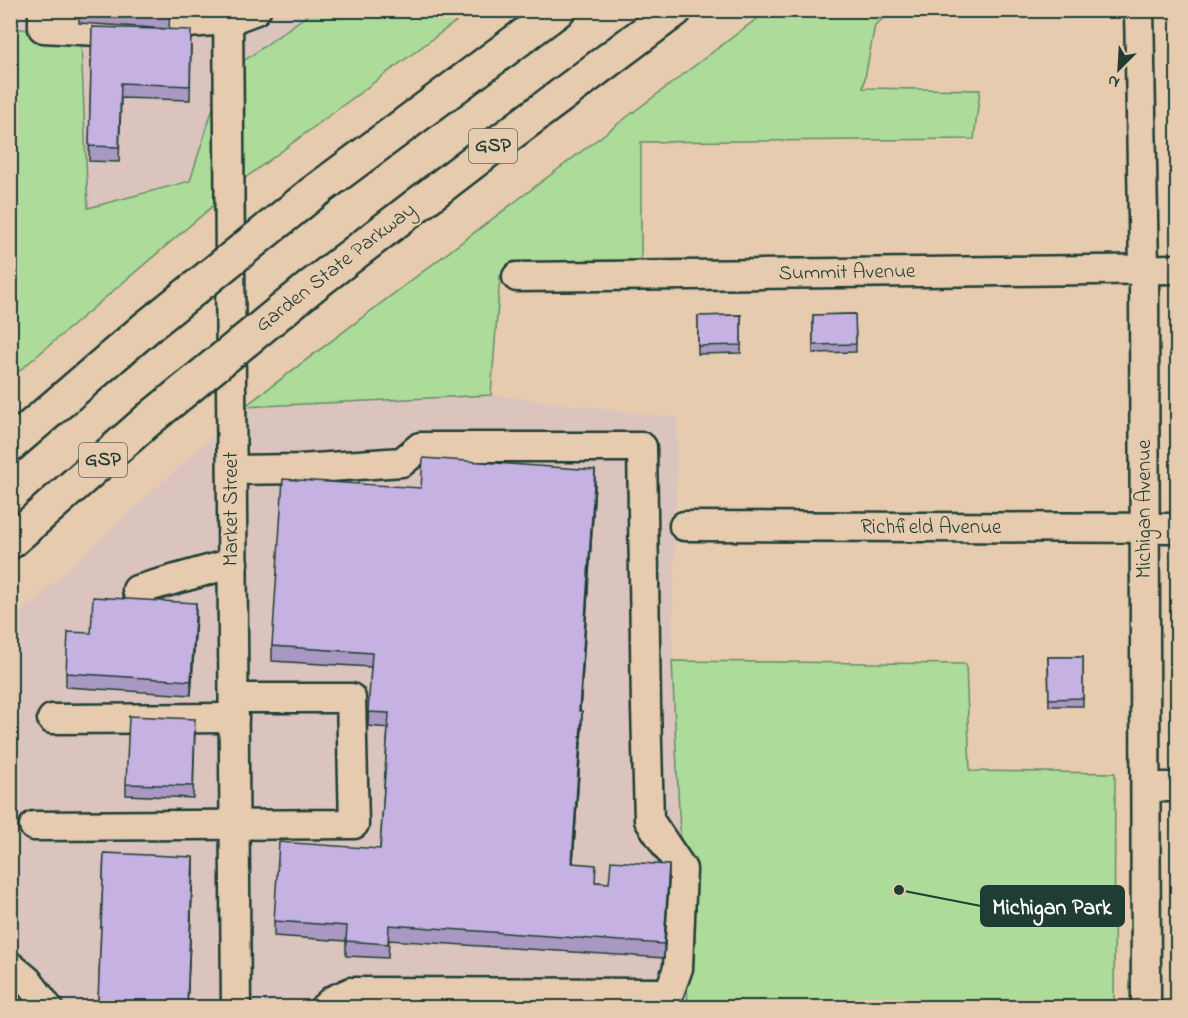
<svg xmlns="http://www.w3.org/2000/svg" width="1188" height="1018" font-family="'Indie Flower',sans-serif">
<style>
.built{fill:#dcc4be}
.green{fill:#acdb9a;stroke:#668c67;stroke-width:1.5}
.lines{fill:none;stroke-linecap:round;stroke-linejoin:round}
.minor-casing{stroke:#1f3d34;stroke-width:33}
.highway-casing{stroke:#1f3d34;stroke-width:38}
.minor{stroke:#e6cbae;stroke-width:28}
.highway{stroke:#e6cbae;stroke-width:33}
.highway-bridge-casing{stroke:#1f3d34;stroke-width:38;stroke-linecap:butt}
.highway-bridge{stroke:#e6cbae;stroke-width:33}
.wall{fill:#a999c2;stroke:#1f3d34;stroke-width:1.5}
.shaded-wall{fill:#8a7d9e;stroke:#1f3d34;stroke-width:1.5}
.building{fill:#c5b2e2;stroke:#1f3d34;stroke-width:1.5}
.labels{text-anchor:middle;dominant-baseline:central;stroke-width:4.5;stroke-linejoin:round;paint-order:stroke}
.shield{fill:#e6cbae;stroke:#5b6859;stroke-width:1.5}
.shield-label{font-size:20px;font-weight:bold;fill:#1f3d34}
.street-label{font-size:21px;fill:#1f3d34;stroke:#e6cbae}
.leader{fill:none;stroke:#1f3d34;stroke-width:2}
.callout-dot{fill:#1f3d34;stroke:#e6cbae;stroke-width:2}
.callout{fill:#1f3d34;stroke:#1f3d34;stroke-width:2}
.callout-label{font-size:22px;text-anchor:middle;font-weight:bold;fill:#fff}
</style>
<rect width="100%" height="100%" fill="#e6cbae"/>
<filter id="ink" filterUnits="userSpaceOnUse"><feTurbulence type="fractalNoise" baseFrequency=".0167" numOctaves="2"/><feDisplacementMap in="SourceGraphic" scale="12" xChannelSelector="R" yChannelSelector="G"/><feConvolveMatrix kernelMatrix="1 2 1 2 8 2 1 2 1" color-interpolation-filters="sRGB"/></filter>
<g filter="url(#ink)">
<g class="built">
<polygon points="16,11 313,11 223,76 190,181 88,208 81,41 17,28"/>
<polygon points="491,395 678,418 672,661 688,1007 11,1008 11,621 244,407"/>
</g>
<g class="green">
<polygon points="11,11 16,11 17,28 81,41 88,208 190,181 223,76 313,11 470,11 248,176 11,378"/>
<polygon points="767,11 893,11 875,25 863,88 980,90 974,139 641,142 641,273 500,276 491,395 244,407"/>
<polygon points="672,661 966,664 970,771 1115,773 1114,1007 688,1007"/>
</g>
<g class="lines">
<g class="minor-casing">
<g id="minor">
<polyline points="43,10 43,28 170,35 187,23 229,20 256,10"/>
<polyline points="228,10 236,1008"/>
<polyline points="1139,10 1144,269 1146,1008"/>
<polyline points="517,277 1178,269"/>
<polyline points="232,470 300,469 402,462 420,447 642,447 646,707 649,820 682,869 678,968 669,993 351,992 333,1000 324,1008"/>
<polyline points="684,526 1178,528"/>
<polyline points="137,590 233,563"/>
<polyline points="52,719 234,718"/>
<polyline points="1146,787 1178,787"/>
<polyline points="34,826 354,824 351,698 234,698"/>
<polyline points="10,966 27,980 48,1008"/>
</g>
</g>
<g class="highway-casing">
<g id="highway">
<polyline points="313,193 558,10"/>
<polyline points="313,285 486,152 675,10"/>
<polyline points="10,445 147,327"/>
<polyline points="10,542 147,421"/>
</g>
</g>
<use href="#minor" class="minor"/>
<use href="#highway" class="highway"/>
<g class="highway-bridge-casing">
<g id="highway-bridge">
<polyline points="147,327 313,193"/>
<polyline points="147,421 313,285"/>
</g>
</g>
<use href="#highway-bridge" class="highway-bridge"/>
</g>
<g class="wall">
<polygon points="79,10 170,10 169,29 79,23"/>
<polygon points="92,27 191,45 190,100 121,98 119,162 89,161"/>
<polygon points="855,314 856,352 813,353 813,315"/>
<polygon points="741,315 741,353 698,354 698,316"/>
<polygon points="595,484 580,711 582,726 573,863 596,882 609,883 669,880 664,958 389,940 388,958 346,956 346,941 274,936 274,921 380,849 388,728 368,726 371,667 272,661 272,646 421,488"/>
<polygon points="196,617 191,695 66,687 66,673"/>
<polygon points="1048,657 1083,657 1083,706 1049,706"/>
<polygon points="195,730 193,798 126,795 126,784"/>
<polygon points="104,853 193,871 187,1008 98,1008"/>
</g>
<g class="shaded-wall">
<polygon points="595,470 595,484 579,726 579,711"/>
<polygon points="196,603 196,617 191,695 191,681"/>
<polygon points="582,711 582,726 572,878 572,863"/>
<polygon points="193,857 193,871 187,1008"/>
<polygon points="669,865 669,880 664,958 664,944"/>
</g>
<g class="building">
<polygon points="116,10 169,10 169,14"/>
<polygon points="92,27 191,30 190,86 121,83 119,147 89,146"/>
<polygon points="855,314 856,344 813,345 813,315"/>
<polygon points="741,315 741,345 698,346 698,316"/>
<polygon points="423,458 595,470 579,711 582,711 572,863 596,865 595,882 609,883 611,861 669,865 664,944 389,925 388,944 346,941 347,926 274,921 279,842 380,849 389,713 368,712 372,653 272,646 283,479 421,488"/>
<polygon points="93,597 196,603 191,681 66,673 68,632 91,633"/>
<polygon points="1048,657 1083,657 1083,698 1049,699"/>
<polygon points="129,716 195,719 193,786 126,784"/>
<polygon points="104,853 193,857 187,1005 98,1001"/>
</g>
</g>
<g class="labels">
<g class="shield">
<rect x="469" y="129" width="48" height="34" rx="4.5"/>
<rect x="79" y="443" width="48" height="34" rx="4.5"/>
</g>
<g class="shield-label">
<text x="493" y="146">GSP</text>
<text x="103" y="460">GSP</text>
</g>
<g class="street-label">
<text transform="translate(336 268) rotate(-38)">Garden State Parkway</text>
<text transform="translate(847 273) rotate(-1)">Summit Avenue</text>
<text transform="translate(232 509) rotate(-90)">Market Street</text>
<text transform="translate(1145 509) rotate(-90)">Michigan Avenue</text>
<text x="931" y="528">Richfield Avenue</text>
</g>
</g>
<path class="leader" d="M899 890L981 906"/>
<circle class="callout-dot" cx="899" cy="890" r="6"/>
<rect class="callout" x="981" y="886" width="143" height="40" rx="6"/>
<g class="callout-label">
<text x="1052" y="914">Michigan Park</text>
</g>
<rect width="1188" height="1018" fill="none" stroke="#e6cbae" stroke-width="36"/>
<rect x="18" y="18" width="1152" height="982" fill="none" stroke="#1f3d34" stroke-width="2" filter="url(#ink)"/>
<g transform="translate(1119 69) rotate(204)" stroke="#e6cbae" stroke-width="4.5" paint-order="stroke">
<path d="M0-4.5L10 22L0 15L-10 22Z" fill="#1f3d34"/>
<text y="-9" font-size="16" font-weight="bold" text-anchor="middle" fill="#1f3d34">N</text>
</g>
</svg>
